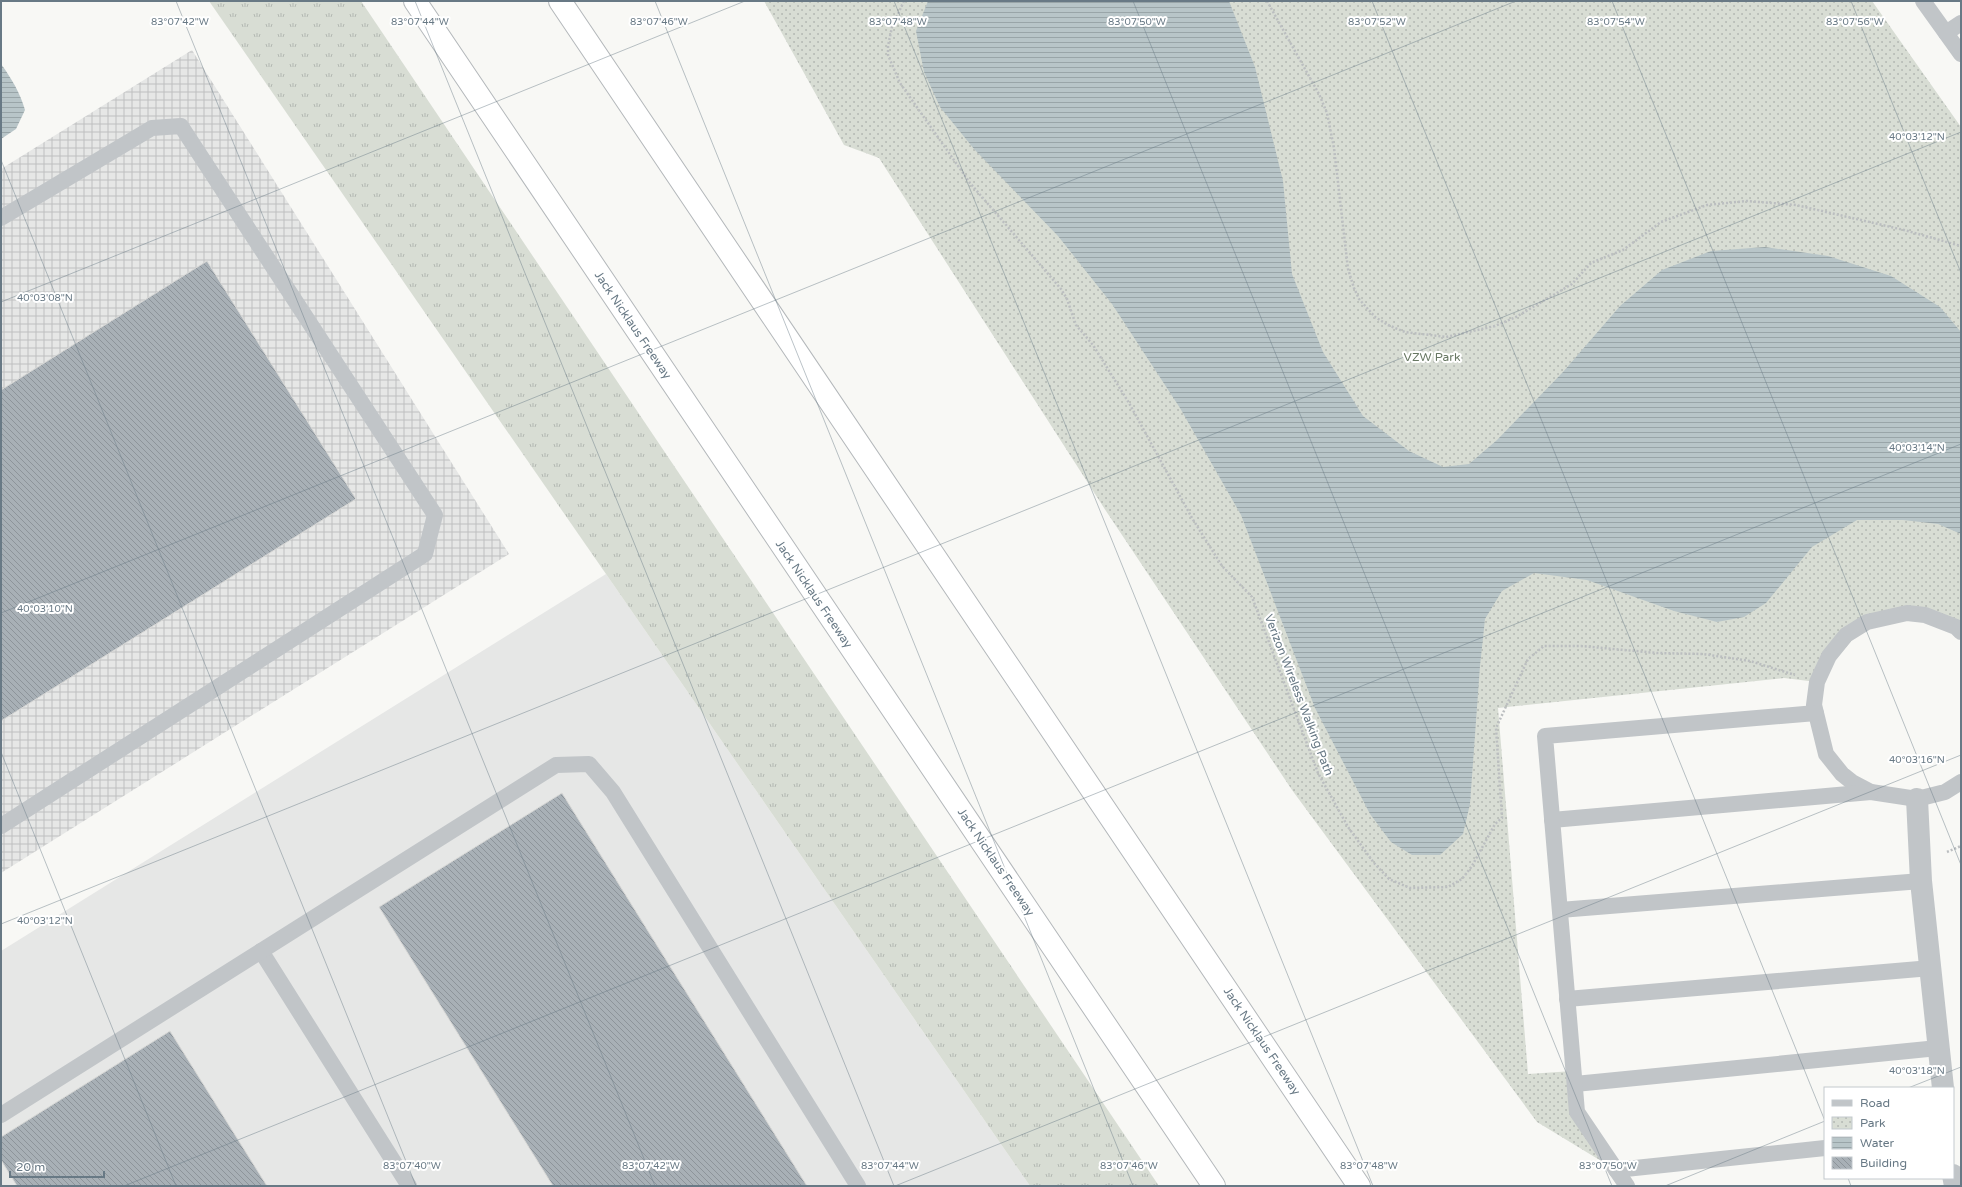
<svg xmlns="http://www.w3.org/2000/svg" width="1962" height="1187" font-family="'Varela Round',sans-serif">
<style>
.built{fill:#e6e7e6}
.industrial{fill:url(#industrial-grid)}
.grass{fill:url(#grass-tufts)}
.park{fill:url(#park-dots)}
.water{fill:url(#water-rules)}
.building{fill:url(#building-back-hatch);stroke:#d9d9d7}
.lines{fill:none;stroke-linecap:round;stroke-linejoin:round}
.motorway-casing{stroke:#b4b8bb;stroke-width:24}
.path{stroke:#bbbec0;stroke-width:2.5;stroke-dasharray:2 2;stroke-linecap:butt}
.service{stroke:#c1c5c8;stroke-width:16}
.minor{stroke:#c1c5c8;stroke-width:22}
.motorway{stroke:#fff;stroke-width:22}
.ticks{fill:none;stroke:#687985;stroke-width:1;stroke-opacity:0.45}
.labels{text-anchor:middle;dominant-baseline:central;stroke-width:4;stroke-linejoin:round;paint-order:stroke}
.street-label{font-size:12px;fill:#687985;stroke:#fff}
.park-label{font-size:12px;fill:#677762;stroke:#fff}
.ticks-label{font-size:10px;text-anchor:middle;fill:#687985;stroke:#fff;stroke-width:4;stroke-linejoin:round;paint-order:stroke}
</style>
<defs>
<pattern id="industrial-grid" width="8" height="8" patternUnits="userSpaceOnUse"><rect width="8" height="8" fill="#e6e7e6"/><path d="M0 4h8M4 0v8" fill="none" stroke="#bec0c0"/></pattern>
<pattern id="grass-tufts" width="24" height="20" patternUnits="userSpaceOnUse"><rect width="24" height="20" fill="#d8ddd4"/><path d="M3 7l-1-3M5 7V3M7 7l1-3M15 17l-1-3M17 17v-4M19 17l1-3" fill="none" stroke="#b3b8b2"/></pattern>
<pattern id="park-dots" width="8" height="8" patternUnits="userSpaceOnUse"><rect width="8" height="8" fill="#d8ddd4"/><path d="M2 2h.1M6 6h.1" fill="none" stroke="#b3b8b2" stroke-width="1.8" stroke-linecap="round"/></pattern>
<pattern id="water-rules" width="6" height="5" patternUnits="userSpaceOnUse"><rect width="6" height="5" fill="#b8c5c8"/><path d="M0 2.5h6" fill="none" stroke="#99a5a8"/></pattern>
<pattern id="building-back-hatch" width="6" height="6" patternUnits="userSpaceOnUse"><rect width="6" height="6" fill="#a8b0b6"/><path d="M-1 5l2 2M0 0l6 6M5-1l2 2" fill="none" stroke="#8d949a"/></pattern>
</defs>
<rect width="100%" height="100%" fill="#f8f8f5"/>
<polygon class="built" points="606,574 1030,1186 1,1186 1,951"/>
<polygon class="industrial" points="192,50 509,554 1,873 1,169"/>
<polygon class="grass" points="209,1 361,1 1159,1186 1030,1186"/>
<polygon class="park" points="764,1 1872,1 1961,127 1961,632 1907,613 1867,622 1817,682 1784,678 1498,708 1528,1074 1573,1071 1577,1112 1616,1170 1537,1122 1292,790 1106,511 879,158 844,145"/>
<g class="water">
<polygon points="928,1 1229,1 1255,67 1283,181 1292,274 1323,352 1363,416 1409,451 1443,467 1469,464 1497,440 1563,372 1620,306 1662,270 1711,251 1765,247 1828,256 1891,276 1940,307 1961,332 1961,534 1938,524 1903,520 1857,520 1812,547 1766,603 1744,617 1717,622 1674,611 1587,580 1534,573 1502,591 1485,619 1480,666 1470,804 1463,834 1440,855 1412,855 1391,842 1370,814 1315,708 1241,515 1180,408 1112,304 1058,236 974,149 940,107 924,72 916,31"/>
<path d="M1,64C12,79 20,93 25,110L16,129L1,139Z"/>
</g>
<g class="building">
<polygon points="207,261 356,499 1,721 1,390"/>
<polygon points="562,793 807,1186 553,1186 379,907"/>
<polygon points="170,1031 267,1186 17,1186 1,1160 1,1137"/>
</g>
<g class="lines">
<g class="motorway-casing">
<g id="motorway">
<polyline points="415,1 1214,1186"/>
<polyline points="560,1 1359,1186"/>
</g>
</g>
<g class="path">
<polyline points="904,1 892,27 888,46 888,55 900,83 970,183 1061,289 1067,299 1076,325 1093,345 1129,403 1192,518 1222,566 1252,597 1318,773 1348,827 1374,863 1389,879 1410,888 1448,887 1462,879 1472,866 1495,824 1502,818 1496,728 1528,659 1544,646 1581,646 1657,653 1703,654 1750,661 1795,675"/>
<polyline points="1267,1 1319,94 1327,113 1334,148 1348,269 1354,288 1359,299 1375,317 1388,325 1405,332 1446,337 1495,326 1516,317 1572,284 1591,263 1623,250 1661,222 1707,205 1747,201 1796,205 1904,230 1961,246"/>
<polyline points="1947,852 1961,846"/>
</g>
<g class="service">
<polyline points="1923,1 1961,54"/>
<polyline points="1946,33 1961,23"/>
<polyline points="1,218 152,128 181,126 435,515 425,554 1,826"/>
<polyline points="1961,632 1956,627 1925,615 1907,613 1867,622 1846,635 1829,656 1817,682 1814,705 1826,754 1842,774 1852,782 1871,792 1917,799 1945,792 1961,782"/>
<polyline points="1552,820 1871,792"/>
<polyline points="1560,910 1921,881"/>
<polyline points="261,951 409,1186"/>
<polyline points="1567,999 1931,968"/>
<polyline points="1575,1084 1938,1048"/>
<polyline points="1,1115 556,765 589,764 613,792 858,1186"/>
<polyline points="1616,1170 1825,1148"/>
<polyline points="1627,1186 1577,1112 1545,736 1816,713"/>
</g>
<g class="minor">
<polyline points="1917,799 1921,881 1943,1088"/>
<polyline points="1953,1175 1955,1186"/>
</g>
<use href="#motorway" class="motorway"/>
</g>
<path class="ticks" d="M176,1L655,1186M415,1L894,1186M655,1L1133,1186M894,1L1373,1186M1133,1L1612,1186M1372,1L1825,1121M1612,1L1961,865M1851,1L1961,273M1,160L416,1186M1,302L745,1M1,613L1516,1M1,752L176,1186M1,924L1961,132M1908,1088L1961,1067M1848,1178L1851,1186M124,1186L1961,444M895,1186L1961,755M1665,1186L1825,1121"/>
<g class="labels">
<g class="street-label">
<text transform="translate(633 325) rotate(56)">Jack Nicklaus Freeway</text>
<text transform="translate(814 594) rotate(56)">Jack Nicklaus Freeway</text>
<text transform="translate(1299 695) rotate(69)">Verizon Wireless Walking Path</text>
<text transform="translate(996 862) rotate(56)">Jack Nicklaus Freeway</text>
<text transform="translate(1262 1041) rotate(56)">Jack Nicklaus Freeway</text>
</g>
<g class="park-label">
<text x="1432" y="357">VZW Park</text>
</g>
</g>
<g class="ticks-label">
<text x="180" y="25">83°07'42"W</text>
<text x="420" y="25">83°07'44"W</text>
<text x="659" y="25">83°07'46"W</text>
<text x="898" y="25">83°07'48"W</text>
<text x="1137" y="25">83°07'50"W</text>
<text x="1377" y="25">83°07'52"W</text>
<text x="1616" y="25">83°07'54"W</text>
<text x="1855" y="25">83°07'56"W</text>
<text x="1917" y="140">40°03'12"N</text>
<text x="45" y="301">40°03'08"N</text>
<text x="1917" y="451">40°03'14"N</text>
<text x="45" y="612">40°03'10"N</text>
<text x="1917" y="763">40°03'16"N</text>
<text x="45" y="924">40°03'12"N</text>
<text x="1917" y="1074">40°03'18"N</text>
<text x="412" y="1169">83°07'40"W</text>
<text x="651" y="1169">83°07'42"W</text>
<text x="890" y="1169">83°07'44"W</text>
<text x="1129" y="1169">83°07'46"W</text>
<text x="1369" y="1169">83°07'48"W</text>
<text x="1608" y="1169">83°07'50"W</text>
</g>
<rect width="1962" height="1187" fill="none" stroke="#687985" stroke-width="4"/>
<rect x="1824" y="1087" width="130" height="92" fill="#ffffff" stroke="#c3c9ce"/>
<rect x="1832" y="1100" width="20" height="6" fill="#c1c5c8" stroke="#c3c9ce"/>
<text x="1860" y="1107" font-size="12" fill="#687985">Road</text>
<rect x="1832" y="1117" width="20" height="12" fill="url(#park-dots)" stroke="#c3c9ce"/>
<text x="1860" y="1127" font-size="12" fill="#687985">Park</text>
<rect x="1832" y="1137" width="20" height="12" fill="url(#water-rules)" stroke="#c3c9ce"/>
<text x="1860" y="1147" font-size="12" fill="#687985">Water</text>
<rect x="1832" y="1157" width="20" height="12" fill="url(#building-back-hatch)" stroke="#c3c9ce"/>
<text x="1860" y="1167" font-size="12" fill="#687985">Building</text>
<path d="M10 1171v6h94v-6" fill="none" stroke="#687985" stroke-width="2"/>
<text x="16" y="1171" font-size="12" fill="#687985" stroke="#ffffff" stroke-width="3" paint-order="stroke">20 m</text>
</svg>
